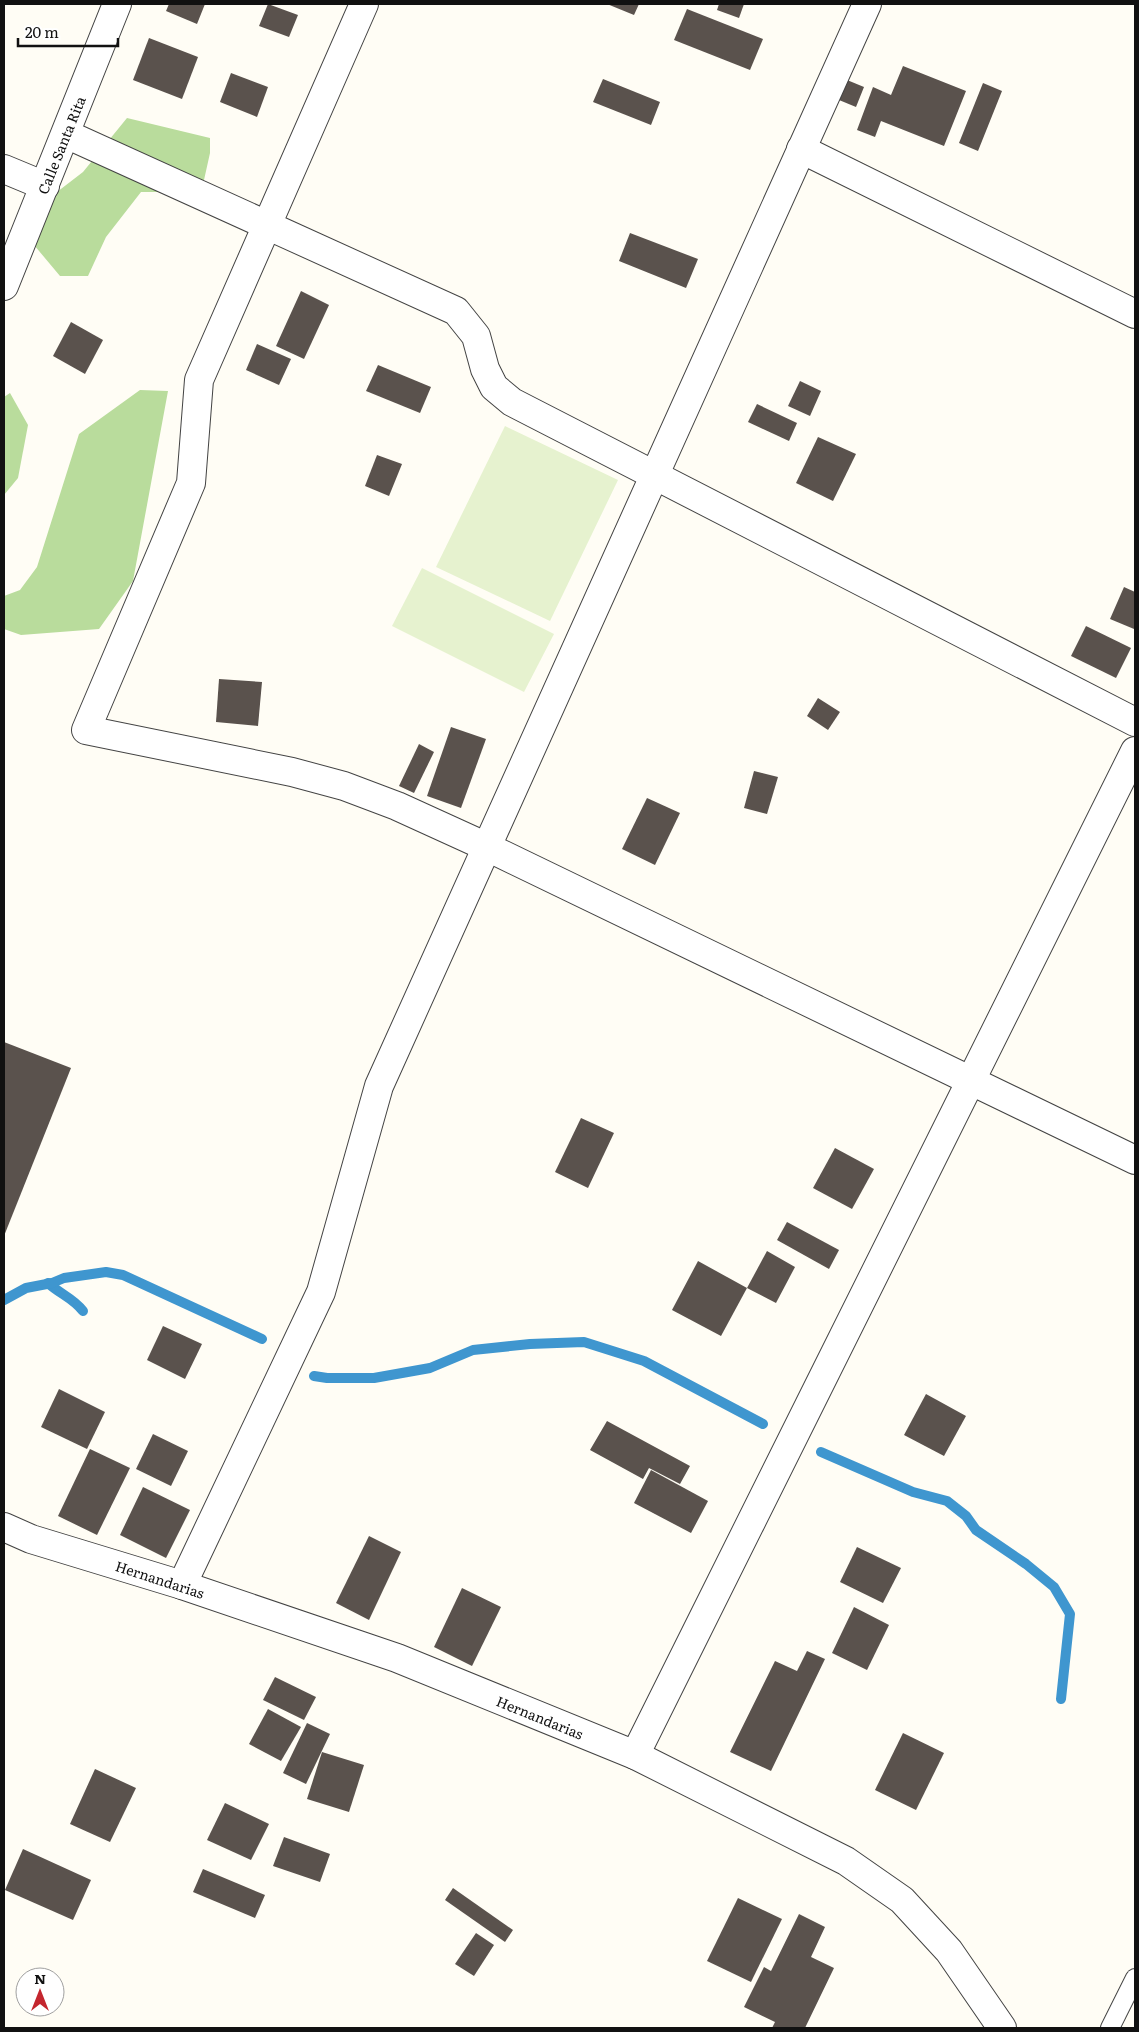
<svg xmlns="http://www.w3.org/2000/svg" width="1139" height="2032" font-family="Literata,serif">
<style>
.forest{fill:#b9dc9c}
.pitch{fill:#e6f2cf}
.lines{fill:none;stroke-linecap:round;stroke-linejoin:round}
.stream{stroke:#3f96cf;stroke-width:10}
.building{fill:#5a524d}
.service-casing{stroke:#444;stroke-width:20}
.minor-casing{stroke:#444;stroke-width:30}
.tertiary-casing{stroke:#444;stroke-width:30}
.service{stroke:#fff;stroke-width:18}
.minor{stroke:#fff;stroke-width:28}
.tertiary{stroke:#fff;stroke-width:28}
.labels{text-anchor:middle;dominant-baseline:central;stroke-width:5;stroke-linejoin:round;paint-order:stroke}
.street-label{font-size:14px;fill:#111;stroke:#fff}
</style>
<rect width="100%" height="100%" fill="#fffdf5"/>
<g class="forest">
<polygon points="127,118 210,138 210,153 204,180 182,192 141,192 106,237 88,276 60,276 34,245 44,202 83,172"/>
<polygon points="140,390 168,391 133,581 99,629 21,635 4,629 4,596 20,590 37,567 79,434"/>
<polygon points="10,393 28,425 18,478 4,495 4,397"/>
</g>
<g class="pitch">
<polygon points="505,426 618,480 550,621 436,567"/>
<polygon points="422,568 554,634 524,692 392,626"/>
</g>
<g class="lines">
<g class="stream">
<path d="M48,1283C60,1294 73,1298 83,1311"/>
<polyline points="4,1300 26,1288 52,1283 64,1278 106,1272 123,1275 262,1339"/>
<polyline points="314,1376 327,1378 374,1378 430,1368 473,1350 530,1344 584,1342 644,1361 763,1424"/>
<polyline points="821,1452 913,1492 947,1501 966,1516 976,1530 1026,1564 1054,1587 1070,1614 1061,1699"/>
</g>
</g>
<g class="building">
<polygon points="169,4 205,4 197,24 166,11"/>
<polygon points="268,4 298,15 289,37 259,26"/>
<polygon points="607,4 639,4 634,15"/>
<polygon points="719,4 744,4 739,18 717,10"/>
<polygon points="687,9 763,39 750,70 674,40"/>
<polygon points="149,38 198,57 182,99 133,80"/>
<polygon points="903,66 966,91 944,146 881,121 875,137 857,130 873,87 891,95"/>
<polygon points="231,73 268,87 257,117 220,102"/>
<polygon points="603,79 660,102 651,125 593,102"/>
<polygon points="847,80 864,87 856,107 839,100"/>
<polygon points="983,83 1002,91 978,151 959,143"/>
<polygon points="630,233 698,259 686,288 619,261"/>
<polygon points="301,291 329,305 304,359 276,346"/>
<polygon points="71,322 103,340 85,374 53,356"/>
<polygon points="257,344 291,359 279,385 246,370"/>
<polygon points="378,365 431,387 420,413 366,391"/>
<polygon points="800,381 821,391 810,416 788,406"/>
<polygon points="757,404 797,423 789,441 748,422"/>
<polygon points="818,437 856,454 833,501 796,483"/>
<polygon points="377,455 402,464 389,496 365,486"/>
<polygon points="1124,587 1135,592 1134,629 1110,619"/>
<polygon points="1086,626 1131,648 1116,678 1071,656"/>
<polygon points="219,679 262,682 258,726 216,722"/>
<polygon points="818,698 840,712 828,730 807,716"/>
<polygon points="451,727 486,739 461,808 427,796"/>
<polygon points="419,744 434,752 414,793 399,786"/>
<polygon points="754,771 778,777 767,814 744,808"/>
<polygon points="647,798 680,813 655,865 622,849"/>
<polygon points="4,1042 71,1068 4,1236"/>
<polygon points="581,1118 614,1133 588,1188 555,1172"/>
<polygon points="835,1148 874,1169 852,1209 813,1188"/>
<polygon points="787,1222 839,1250 829,1269 777,1240"/>
<polygon points="767,1251 795,1267 776,1303 747,1288"/>
<polygon points="698,1261 747,1288 721,1336 672,1310"/>
<polygon points="163,1326 202,1344 185,1379 147,1360"/>
<polygon points="59,1389 105,1412 87,1449 41,1427"/>
<polygon points="926,1394 966,1416 944,1456 904,1435"/>
<polygon points="607,1421 690,1466 680,1484 649,1468 643,1479 590,1450"/>
<polygon points="153,1434 188,1451 171,1486 136,1469"/>
<polygon points="90,1449 130,1468 97,1535 58,1516"/>
<polygon points="651,1470 708,1501 691,1533 634,1503"/>
<polygon points="143,1487 190,1510 166,1558 120,1535"/>
<polygon points="369,1536 401,1552 369,1620 336,1603"/>
<polygon points="857,1547 901,1568 883,1603 840,1582"/>
<polygon points="462,1588 501,1607 472,1666 434,1647"/>
<polygon points="854,1607 889,1625 867,1670 832,1653"/>
<polygon points="807,1651 825,1659 771,1771 730,1752 775,1661 797,1671"/>
<polygon points="275,1677 316,1697 304,1720 263,1700"/>
<polygon points="268,1709 301,1727 281,1761 249,1744"/>
<polygon points="307,1723 330,1734 306,1784 283,1773"/>
<polygon points="903,1733 944,1753 916,1810 875,1790"/>
<polygon points="322,1752 364,1765 349,1812 307,1799"/>
<polygon points="95,1769 136,1788 110,1842 70,1824"/>
<polygon points="225,1803 269,1824 251,1860 207,1840"/>
<polygon points="284,1837 330,1854 320,1882 273,1866"/>
<polygon points="23,1849 91,1880 73,1920 5,1890"/>
<polygon points="203,1869 265,1895 255,1918 193,1892"/>
<polygon points="453,1888 513,1930 505,1942 445,1900"/>
<polygon points="738,1898 782,1919 751,1982 707,1961"/>
<polygon points="799,1914 825,1927 811,1957 834,1968 805,2028 772,2028 775,2022 744,2007 764,1967 771,1971"/>
<polygon points="476,1933 494,1945 474,1976 455,1964"/>
</g>
<g class="lines">
<g class="service-casing">
<polyline id="service" points="1110,2028 1135,1978"/>
</g>
<g class="minor-casing">
<g id="minor">
<polyline points="364,4 199,380 191,483 86,730 292,772 344,786 397,806 487,847 1135,1160"/>
<polyline points="66,134 456,311 476,336 485,369 494,387 512,402 1135,722"/>
<polyline points="801,149 1135,314"/>
<polyline points="4,169 45,186"/>
<polyline points="4,286 117,4"/>
<polyline points="182,1585 321,1292 379,1086 867,4"/>
<polyline points="635,1755 1135,751"/>
</g>
</g>
<g class="tertiary-casing">
<polyline id="tertiary" points="4,1527 31,1539 182,1585 397,1658 635,1755 846,1861 902,1900 949,1951 1002,2028"/>
</g>
<use href="#service" class="service"/>
<use href="#minor" class="minor"/>
<use href="#tertiary" class="tertiary"/>
</g>
<g class="labels">
<g class="street-label">
<text transform="translate(61 145) rotate(-68)">Calle Santa Rita</text>
<text transform="translate(160 1579) rotate(18)">Hernandarias</text>
<text transform="translate(540 1717) rotate(22)">Hernandarias</text>
</g>
</g>
<rect width="1139" height="2032" fill="none" stroke="#111111" stroke-width="10"/>
<g transform="translate(40 1992)"><circle r="24" fill="#ffffff" stroke="#a0a0a0"/>
<path d="M0-4L9 19L0 12L-9 19Z" fill="#c4262e"/>
<text y="-8" font-size="14" font-weight="bold" text-anchor="middle" fill="#111111">N</text>
</g>
<path d="M18 38v8h100v-8" fill="none" stroke="#111111" stroke-width="2.5"/>
<text x="25" y="38" font-size="15" fill="#111111" stroke="#ffffff" stroke-width="4" paint-order="stroke">20 m</text>
</svg>
